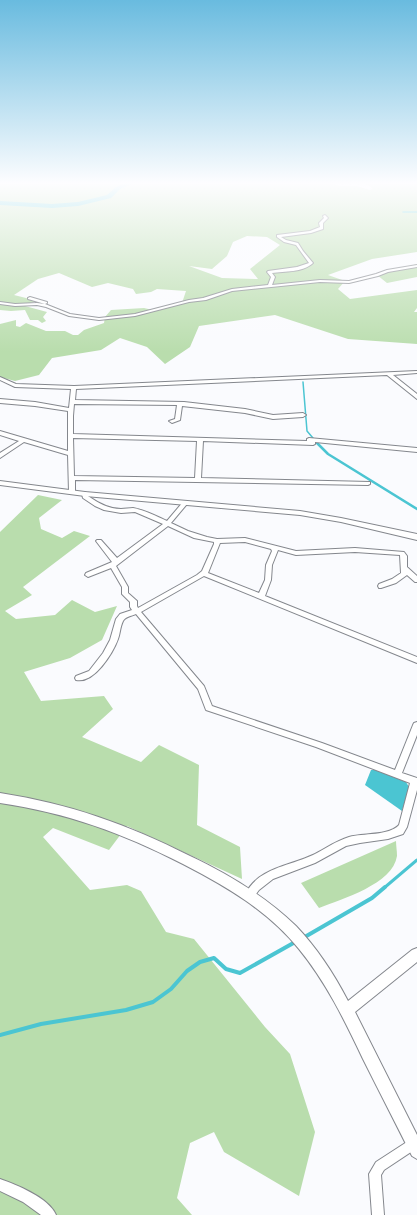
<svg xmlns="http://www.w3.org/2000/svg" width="417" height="1215" font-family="Barlow,sans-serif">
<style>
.green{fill:#b9ddad;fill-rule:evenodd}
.water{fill:#4bc5d2}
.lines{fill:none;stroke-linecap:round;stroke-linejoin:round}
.stream-far3{stroke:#4bc5d2;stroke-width:1.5}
.stream-far2{stroke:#4bc5d2;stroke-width:2.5}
.stream-far1{stroke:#4bc5d2;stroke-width:3}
.stream{stroke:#4bc5d2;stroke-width:4}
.river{fill:#4bc5d2;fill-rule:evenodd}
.minor-casing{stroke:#84878d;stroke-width:2}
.tertiary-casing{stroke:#84878d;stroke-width:2}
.minor{fill:#fff;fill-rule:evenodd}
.tertiary{fill:#fff;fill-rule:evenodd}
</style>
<rect width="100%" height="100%" fill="#fafbfe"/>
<g class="green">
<path d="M0,182H328L340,186H357L370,190L372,189L371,187L363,182H417V252L372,259L328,275L345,281L338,289L350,299L417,290V308L414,312H417V344L348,339L275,315L199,326L190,347L165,364L147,347L120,338L101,350L52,358L39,375L15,381L0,377V324L16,320V326L20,327L26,323L46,331H65L73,335H78L84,330L104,323L105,317L111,310L144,308L157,311L182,303L186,291L157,289L151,292L136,294L133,289L108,283L92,287L59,273L38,279L14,295L38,301L26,304L25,306L47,312L43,317L46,321L42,323L38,320H30L25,310L11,311L0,310ZM247,236L267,237L280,245L250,269L258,279L222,278L189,266L212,269L227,256L233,242Z"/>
<polygon points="417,264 417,277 387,283 377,275"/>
<polygon points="38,495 62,500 39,518 41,529 62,538 74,531 90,536 23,587 32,595 5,611 16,619 55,615 72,600 95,612 117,606 102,640 70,658 24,672 41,701 104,696 113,709 82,737 141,762 159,745 199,765 197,825 240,847 242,879 127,826 109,850 53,828 43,837 90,890 127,885 141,891 166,932 194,939 265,1027 290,1054 315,1132 299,1196 224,1152 214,1132 190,1143 177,1198 192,1215 0,1215 0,532"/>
<path d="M396,841C396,845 397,851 397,856C393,884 342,899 319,908L301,883Z"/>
</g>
<polygon class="water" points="371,770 375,770 406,782 409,787 402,811 365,785"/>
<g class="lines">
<g class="stream-far3">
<polyline points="403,212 417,212"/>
<polyline points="303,382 307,431 318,444"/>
</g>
<polyline class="stream-far2" points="317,443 328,454 417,509"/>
<polyline class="stream-far1" points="384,888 417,860"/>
<g class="stream">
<polyline points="303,938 372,898 385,887"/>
<polyline points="0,1035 41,1024 126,1010 153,1002 171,989 187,971 200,962 214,958 226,969 240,973 297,941"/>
</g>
<polygon class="river" points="127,182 137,182 120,189 111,198 78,206 52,208 0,205 0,201 52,204 78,202 107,195 116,187"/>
<g class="minor-casing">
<g id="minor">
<path d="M325,215L328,218L323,223V229L311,233L281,237L286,240L298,243L303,251L313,263C302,273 285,271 272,273L275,277L272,285L320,280L349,281L376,274L387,270L417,265V267L388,272L378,276L349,283L320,282L232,291L206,300L189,302L135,316L99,320L69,316L46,307L37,305L15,306L0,304V302L15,304L37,303L45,304L28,299V298L30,297L47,302V303L45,304L70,314L99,318L135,314L189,300L203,298L232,289L268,285L271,277L267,272L268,271L297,267L309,263L296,245L284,242L277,237V235L310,231L320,227L319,223L324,218L323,216Z"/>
<path d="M417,371V373L393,375L417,394V399L387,375L76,389L75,400L184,402L245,409L273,415L303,413L306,415L303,417L273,419L245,413L182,406L180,420L172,423L169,421L175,419L177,405L74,404L73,416V434L307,441V439L309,438L417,448V452L315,442V444L313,445L203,441L201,478L370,482V484L368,485L75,480V492L72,494L69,492L68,455L24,442L0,458V453L19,441L0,435V431L68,451V411L35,406L0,403V399L35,402L69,408L71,389L15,387L0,380V377L16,384L74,386ZM73,438L197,441L195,478L74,476Z"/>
<path d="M85,492L87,493L88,496C98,503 109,509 121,509C125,509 129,508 133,508C145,510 156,516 167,521L183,502H187L188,503L187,504L171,523L188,531L207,537L217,539L245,538L296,551L355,548L404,552L407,556V567L417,576V582H415L407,575L396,583L381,588H379L378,586L379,584L392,579L401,573L400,555L355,552L296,555L278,550L272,565L271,580L265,596L417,657V663L204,576L141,612L204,686L212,706L322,743L395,770L413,725L414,723L417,722V735L402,773L417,778V790L407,827L403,834L388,839L360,843L346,846L315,863L273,879L259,890L253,898L250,899L247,898L245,895C257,868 290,866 313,855C325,849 336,841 349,837C363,833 389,836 399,825L410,783L316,747L206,710L198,689L136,614C131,616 125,617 123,621C120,627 120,634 118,639C113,653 94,684 76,680L75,678L76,676L89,671L103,653L110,640L116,619L120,614L132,610L130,607V602L122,594V587L111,568L88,577L85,575L86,573L112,562L96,541L97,540H101L117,558L163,524L135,512L121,513L104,510L95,506L83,498L82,494ZM168,526L194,538L214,542V544L202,571L197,575L138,608L137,606V601L128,593V587L116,566ZM245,542L271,549L272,551L266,565L265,580L259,593L208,573L220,543Z"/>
<polygon points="413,1138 417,1140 417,1148 384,1170 381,1175 384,1215 372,1215 369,1174 376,1162"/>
<path d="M0,1179C17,1185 49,1198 56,1215H41L23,1202L0,1191Z"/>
</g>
</g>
<g class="tertiary-casing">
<g id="tertiary">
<polygon points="0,481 85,492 300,511 341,518 417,534 417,540 341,522 300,515 85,496 0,485"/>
<path d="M0,793C70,804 127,824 190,856C228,874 265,896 296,926C317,948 334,974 348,1001L412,950L417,948V962L355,1012L417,1135V1159L412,1156C396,1124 379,1091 363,1059C345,1021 326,982 299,949C268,911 226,886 183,864C122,833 68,813 0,803Z"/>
</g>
</g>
<use href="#minor" class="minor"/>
<use href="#tertiary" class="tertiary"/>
</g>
<linearGradient id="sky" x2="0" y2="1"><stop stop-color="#69bbdf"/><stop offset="0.52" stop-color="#fdfdff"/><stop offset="1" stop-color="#fdfdff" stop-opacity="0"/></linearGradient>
<rect width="417" height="352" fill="url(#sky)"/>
</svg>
